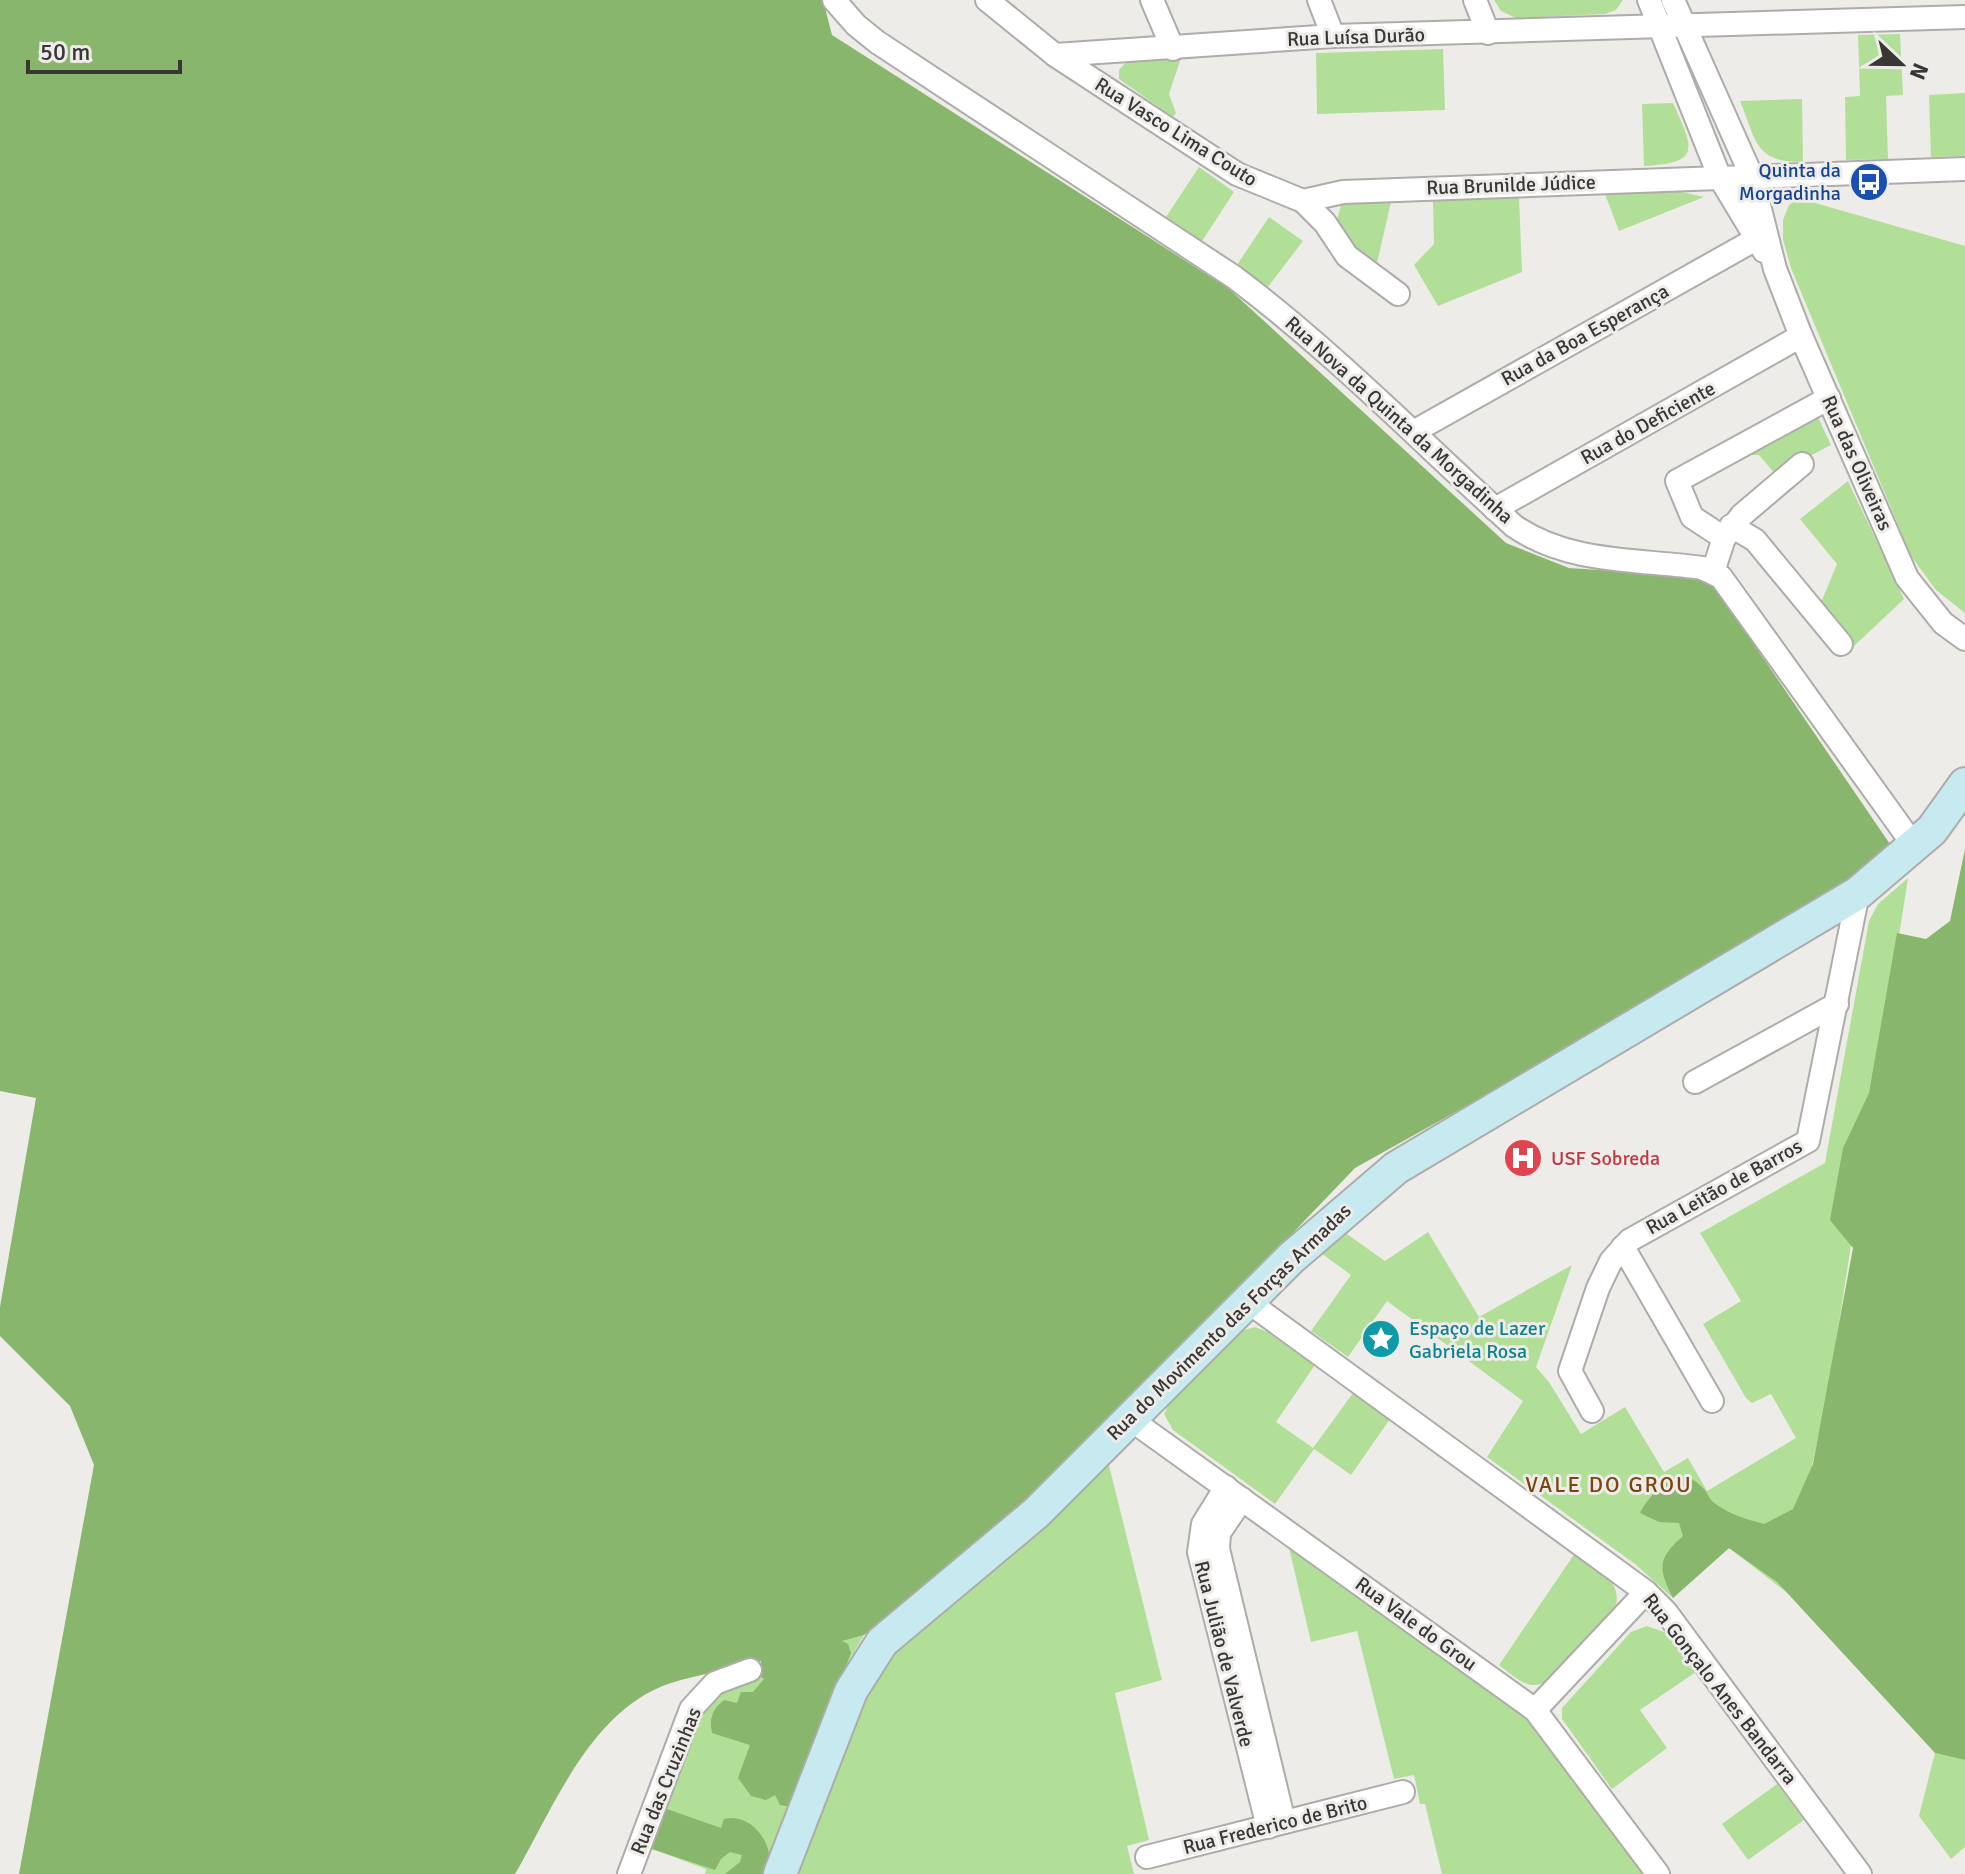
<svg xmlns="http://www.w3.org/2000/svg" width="1965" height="1874" font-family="Signika,sans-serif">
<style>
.green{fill:#b2df97}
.forest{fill:#89b66d}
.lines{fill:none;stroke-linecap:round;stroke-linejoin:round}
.street-casing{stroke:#aeaca9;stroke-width:26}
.secondary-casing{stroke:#aeaca9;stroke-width:36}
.street{stroke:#fff;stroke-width:22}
.secondary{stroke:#c7eaf1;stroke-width:32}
.labels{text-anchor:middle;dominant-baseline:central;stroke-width:6;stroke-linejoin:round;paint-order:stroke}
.street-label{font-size:20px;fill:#383736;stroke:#eeece9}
.transit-label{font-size:20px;fill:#164399;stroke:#eeece9;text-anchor:end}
.health-label{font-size:20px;fill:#be3a42;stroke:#eeece9;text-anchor:start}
.culture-label{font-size:20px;fill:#0d838f;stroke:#eeece9;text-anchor:start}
.neighbourhood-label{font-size:22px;letter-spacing:2px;fill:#7d440e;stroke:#eeece9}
</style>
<rect width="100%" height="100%" fill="#eeece9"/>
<g class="green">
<polygon points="1494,0 1623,0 1616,10 1605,14 1516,18 1501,11"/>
<polygon points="1900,34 1903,95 1886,96 1888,159 1846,160 1845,97 1860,96 1858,35"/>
<polygon points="1443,49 1445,110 1317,114 1316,53"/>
<polygon points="1181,58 1169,94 1176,113 1173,117 1119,79 1119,70 1128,60"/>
<polygon points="1965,93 1965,156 1931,157 1929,95"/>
<path d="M1802,99L1803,162C1755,163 1756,140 1740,101Z"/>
<path d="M1673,103C1693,148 1703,163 1644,166L1642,104Z"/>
<polygon points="1199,167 1234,192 1202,241 1166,217"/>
<polygon points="1678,191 1704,197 1619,231 1605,194"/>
<polygon points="1519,197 1522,272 1438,306 1414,265 1434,244 1433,201"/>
<polygon points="1798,198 1965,246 1965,613 1936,590 1911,556 1791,268 1783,240 1783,220 1789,205"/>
<polygon points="1351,201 1391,202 1377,263 1347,240 1336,224 1341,205"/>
<polygon points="1269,217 1303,241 1268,287 1237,265"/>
<polygon points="1817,415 1831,445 1808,457 1804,453 1776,475 1759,455 1741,455"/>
<polygon points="1848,481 1904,599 1854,646 1820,605 1837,564 1800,519"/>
<polygon points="1908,878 1829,1387 1785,1591 1729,1548 1673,1598 1635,1564 1487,1457 1523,1401 1387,1301 1348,1357 1311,1331 1351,1275 1321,1253 1344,1232 1385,1261 1428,1232 1479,1317 1572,1265 1536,1367 1549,1382 1581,1434 1625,1407 1664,1472 1688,1458 1707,1491 1796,1438 1771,1394 1752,1403 1746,1398 1703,1324 1741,1301 1700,1233 1825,1163 1869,921 1878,904"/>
<polygon points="1255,1327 1268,1332 1315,1365 1276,1422 1313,1448 1353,1393 1390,1419 1351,1475 1314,1449 1275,1504 1173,1430 1164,1414 1171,1400 1241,1331"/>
<polygon points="1107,1457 1162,1680 1115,1693 1149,1840 1127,1846 1134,1874 794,1874 854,1713 881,1664"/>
<polygon points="1288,1543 1518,1710 1538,1730 1644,1874 1442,1874 1425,1804 1420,1804 1414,1775 1394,1779 1357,1631 1311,1642"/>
<path d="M1575,1553C1594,1567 1622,1579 1616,1605L1548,1680C1530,1694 1514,1676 1499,1665Z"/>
<polygon points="1647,1626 1667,1633 1696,1672 1640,1710 1667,1748 1612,1789 1562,1719 1562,1708 1631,1632"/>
<polygon points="864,1635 841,1674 768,1874 705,1874 706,1869 649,1848 698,1716 714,1697 759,1671 762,1661"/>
<polygon points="1935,1753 1965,1760 1965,1847 1951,1859 1919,1816"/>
<polygon points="1777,1784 1804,1820 1748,1860 1722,1824"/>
</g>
<g class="forest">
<path d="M0,0H823L832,35L1228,288L1506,543L1569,568L1689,576L1714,586L1894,850L1838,898L1355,1168L1040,1497L864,1635L842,1641L848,1644L851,1653L792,1807L780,1805L775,1795L766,1800L751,1796L738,1778L750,1745L712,1733C709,1718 712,1710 724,1700L737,1703L741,1692H753L764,1679L760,1676L761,1661C731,1669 700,1674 671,1683C591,1709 554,1807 515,1874H19L94,1465L70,1406L0,1336V1307L36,1098L0,1091Z"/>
<path d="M1965,849V1760L1935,1753L1777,1582L1729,1548L1673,1598C1658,1568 1657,1559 1683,1536L1679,1523L1659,1522L1640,1513C1651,1492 1679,1462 1702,1487C1707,1491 1708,1498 1713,1502C1728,1514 1746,1519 1764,1524L1793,1509L1813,1464L1853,1248L1830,1220L1843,1148L1869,1093L1897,933L1926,939L1950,921Z"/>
<path d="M664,1808L721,1828L724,1819C753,1811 777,1848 768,1874H725L740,1862L742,1855L730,1852L721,1859L715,1870L649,1848Z"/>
</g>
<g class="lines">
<g class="street-casing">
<g id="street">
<path d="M834,0L856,25L877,42L1234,277C1335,353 1421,442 1514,526C1569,564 1637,559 1702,568L1721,577L1915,847"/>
<polyline points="987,0 1055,55 1237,174 1303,201 1325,223 1347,256 1398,294"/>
<polyline points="1152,0 1173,49"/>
<polyline points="1319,0 1333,36"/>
<polyline points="1475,0 1488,33"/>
<polyline points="1649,0 1720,178 1764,251"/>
<polyline points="1673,0 1752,177 1775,269 1801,336 1907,578 1943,623 1965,639"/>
<polyline points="1055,55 1333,36 1965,17"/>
<polyline points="1303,201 1343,192 1965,169"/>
<polyline points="1415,431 1756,239"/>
<polyline points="1495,509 1801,336"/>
<polyline points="1731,526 1755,540 1841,644"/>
<polyline points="1725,537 1742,515 1802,464"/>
<polyline points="1713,572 1724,538 1692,517 1677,481 1829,398"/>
<polyline points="1695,1082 1837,1004"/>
<polyline points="1623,1247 1712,1401"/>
<polyline points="1247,1301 1646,1592 1666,1612 1860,1874"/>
<polyline points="1592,1411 1570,1371 1598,1288 1611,1261 1630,1240 1808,1141 1858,893"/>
<polyline points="1130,1419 1535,1710 1658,1874"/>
<polyline points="1226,1487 1203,1524 1199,1552 1268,1827"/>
<polyline points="1242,1499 1219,1533 1218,1549 1284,1822"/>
<polyline points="1535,1710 1646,1592"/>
<polyline points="1147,1857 1403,1792"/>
<polyline points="629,1874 691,1709 715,1683 750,1670"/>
</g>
</g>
<g class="secondary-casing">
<polyline id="secondary" points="780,1874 851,1691 882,1642 1036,1513 1291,1258 1396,1168 1858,893 1932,830 1965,784"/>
</g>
<use href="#street" class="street"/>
<use href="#secondary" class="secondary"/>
</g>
<defs>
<g id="bus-disc" transform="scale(2)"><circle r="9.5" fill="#1a4fb4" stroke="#eeece9"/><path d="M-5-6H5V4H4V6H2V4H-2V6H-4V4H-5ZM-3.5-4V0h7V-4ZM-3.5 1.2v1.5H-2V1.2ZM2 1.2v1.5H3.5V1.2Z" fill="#fff"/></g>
<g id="hospital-disc" transform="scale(2)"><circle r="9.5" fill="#e0444e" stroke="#eeece9"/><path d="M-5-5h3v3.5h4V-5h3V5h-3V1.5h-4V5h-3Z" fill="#fff"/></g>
<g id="sight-disc" transform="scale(2)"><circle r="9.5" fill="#0f9aa8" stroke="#eeece9"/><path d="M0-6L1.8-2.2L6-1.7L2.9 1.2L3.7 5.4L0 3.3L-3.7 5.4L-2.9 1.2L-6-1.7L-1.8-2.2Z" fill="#fff"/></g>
</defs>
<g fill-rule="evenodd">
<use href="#bus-disc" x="1869" y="182"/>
<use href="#hospital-disc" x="1523" y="1158"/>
<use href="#sight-disc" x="1381" y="1339"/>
</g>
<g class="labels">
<g class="street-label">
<text transform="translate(1356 37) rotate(-2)">Rua Luísa Durão</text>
<text transform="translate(1176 132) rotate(32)">Rua Vasco Lima Couto</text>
<text transform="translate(1511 185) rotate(-2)">Rua Brunilde Júdice</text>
<text transform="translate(1585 335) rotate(-29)">Rua da Boa Esperança</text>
<text transform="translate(1399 420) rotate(42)">Rua Nova da Quinta da Morgadinha</text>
<text transform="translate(1648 423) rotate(-29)">Rua do Deficiente</text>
<text transform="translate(1857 463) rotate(66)">Rua das Oliveiras</text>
<text transform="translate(1724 1187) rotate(-29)">Rua Leitão de Barros</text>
<text transform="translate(1229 1322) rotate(-44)">Rua do Movimento das Forças Armadas</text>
<text transform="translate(1416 1624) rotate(36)">Rua Vale do Grou</text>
<text transform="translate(1224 1654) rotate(76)">Rua Julião de Valverde</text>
<text transform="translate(1720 1689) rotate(52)">Rua Gonçalo Anes Bandarra</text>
<text transform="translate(666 1781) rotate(-68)">Rua das Cruzinhas</text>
<text transform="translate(1275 1825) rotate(-14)">Rua Frederico de Brito</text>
</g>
<g class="transit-label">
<text x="1841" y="170">Quinta da<tspan x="1841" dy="23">Morgadinha</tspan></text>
</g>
<g class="health-label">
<text x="1551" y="1158">USF Sobreda</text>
</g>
<g class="culture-label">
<text x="1409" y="1328">Espaço de Lazer<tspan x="1409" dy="23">Gabriela Rosa</tspan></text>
</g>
<g class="neighbourhood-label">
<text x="1609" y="1484">VALE DO GROU</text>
</g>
</g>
<g transform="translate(1901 64) rotate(112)" stroke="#eeece9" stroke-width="6" paint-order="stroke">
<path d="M0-6L14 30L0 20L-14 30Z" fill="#383736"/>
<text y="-12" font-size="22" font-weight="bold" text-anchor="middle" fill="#383736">N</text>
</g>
<path d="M28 60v12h152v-12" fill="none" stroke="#383736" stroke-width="4"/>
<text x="40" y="60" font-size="24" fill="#383736" stroke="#eeece9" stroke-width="6" paint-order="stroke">50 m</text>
</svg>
